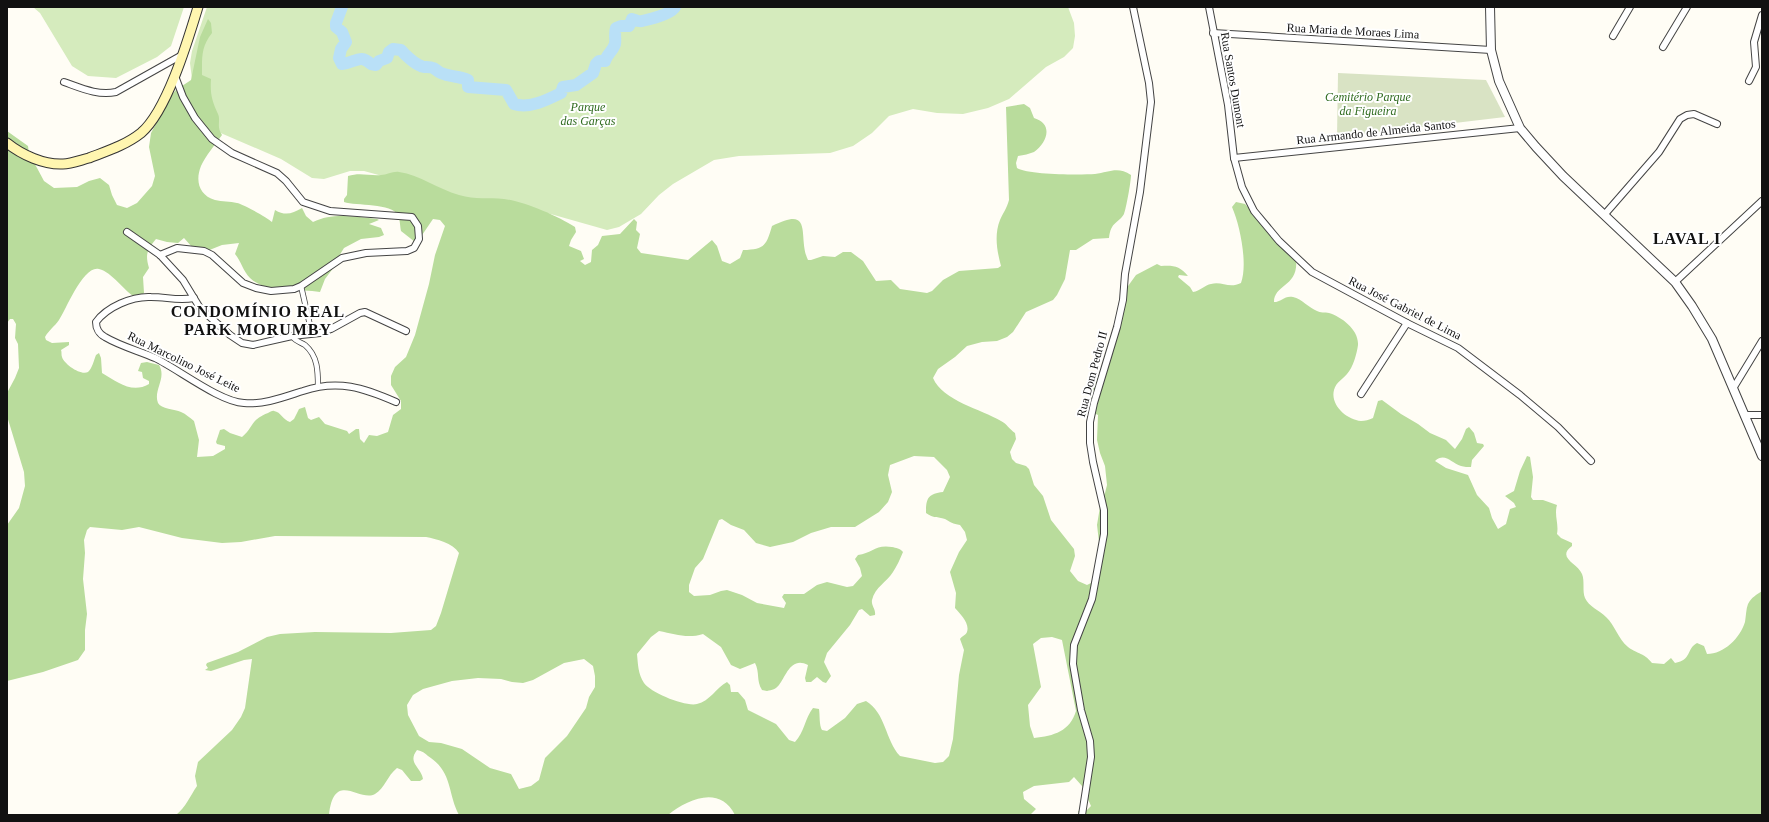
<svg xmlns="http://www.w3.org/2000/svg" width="1769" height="822" font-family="'Times New Roman',serif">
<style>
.green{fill:#d5ebbd}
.forest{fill:#b9dc9c;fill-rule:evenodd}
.cemetery{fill:#d9e3c4}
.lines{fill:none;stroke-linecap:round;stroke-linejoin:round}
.river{stroke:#b9e0f7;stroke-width:12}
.pedestrian-casing{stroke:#444;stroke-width:6}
.minor-casing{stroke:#444;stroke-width:8}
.tertiary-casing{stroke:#444;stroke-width:10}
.secondary-casing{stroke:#333;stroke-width:11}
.pedestrian{stroke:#fff;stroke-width:4.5}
.minor{stroke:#fff;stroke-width:6}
.tertiary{stroke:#fff;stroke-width:8}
.secondary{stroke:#fff6b0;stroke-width:9}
.labels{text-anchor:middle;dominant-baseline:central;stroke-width:4;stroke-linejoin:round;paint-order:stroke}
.street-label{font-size:12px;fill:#111;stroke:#fff}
.park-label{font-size:12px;font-style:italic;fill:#2f6b1f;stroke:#fff}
.district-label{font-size:16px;font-weight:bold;letter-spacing:1px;fill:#111;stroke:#fff}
</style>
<rect width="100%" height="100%" fill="#fffdf5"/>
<g class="green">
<polygon points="33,7 184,7 171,46 157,57 116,78 88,76 72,66 40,13"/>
<polygon points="207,7 1068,7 1074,23 1075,36 1073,48 1064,57 1046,67 1009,99 988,108 963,114 937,113 913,109 889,116 872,133 853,146 830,153 739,156 714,160 673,184 659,195 641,214 619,227 607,230 547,213 485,204 364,171 350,171 324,179 312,178 281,159 216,131 193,87 190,63 192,51"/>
</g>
<path class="forest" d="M208,19L211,23L212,33C201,47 202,57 202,75L211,79C210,94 212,101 218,114C221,121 216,126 222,135C215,145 206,155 201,166C195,181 199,195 215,200C222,202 230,201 237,203C243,204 268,218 272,222L275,210C285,216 292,214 302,208L306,216L313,222C333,212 356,217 377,219L379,220L369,224L381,228L384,235L379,237L361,239L344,248L339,256L334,267L325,279L320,292C299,288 267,294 250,278C243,271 241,261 235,254L239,243L222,245L202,253L192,247L184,238L178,243L167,242L156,239C147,250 145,254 149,268L143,277L144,293L136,298C124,291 112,272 99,269C83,265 66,310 59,320C54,327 49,330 45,337L46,340L52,343L69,342V345L61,350C62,352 61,355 62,357C64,364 81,376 88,372C92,369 94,360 96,355L99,353L101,358L102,373C117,382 132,394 149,384V381L143,378L142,372L138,371L141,363L147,362L159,365C167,378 153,390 158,403C161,409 175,409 181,412C186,414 190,418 194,421L199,440L197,457L213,456L225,449V446L217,444L216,442L220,430L224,429L230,433L242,437C254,427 250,420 268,413C270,412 273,410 274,411C281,412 283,420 290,422L294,419L299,409L305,407L308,418L311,420L319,417L325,424L347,431L349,434L356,429H359L360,439L364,443L369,435L377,436L388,432L393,415L401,409V401L391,385V376L395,367L406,357L415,335L429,284L435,255L445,226L440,220L433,219L418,241L415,242L401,231C400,226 400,219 398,215C392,203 356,206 344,202V199L347,195L348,176C360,172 369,176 381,175C387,175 393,171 399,172C420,175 438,189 459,195C476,200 488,197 504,199C523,201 558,216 575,227L576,232L571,240L569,246L581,251L584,259L580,261L585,265L591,262L592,250L598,245L602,236L620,234L634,219L637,222L636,230L640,234L637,248L641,253L688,260L712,240L717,246L722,261L730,264L740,258L743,250C765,249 766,246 772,226C815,204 797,238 808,260H811L823,256L835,257L843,252H851L863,261L876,281L891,280L900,289L927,293L932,291L943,280L959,271L998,268L1001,266C997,251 994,235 1000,220C1003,213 1007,208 1009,200L1006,107L1024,104L1030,108L1034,118C1054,124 1047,143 1034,152C1029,154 1024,155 1018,156L1016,163L1017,168C1029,175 1080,175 1095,174C1109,172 1118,166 1131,175C1131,182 1126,209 1124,214C1118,224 1111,221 1109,238L1093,239L1076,250H1070L1065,279L1057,295L1053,300L1026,312L1013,332L1007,337L997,341L982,342L967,346L955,357L938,369L933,378C943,401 981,409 1001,421C1007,424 1009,429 1015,433L1016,439L1010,452L1012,459L1016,463L1026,466L1029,469L1034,485L1043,496L1051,520L1074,549L1075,556L1070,571L1078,581L1087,585L1091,583L1099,559V542L1097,525L1101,501L1105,493L1107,485L1105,466L1100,453L1097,440L1098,415L1096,414L1090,421C1088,400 1093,384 1104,366L1123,293L1136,275L1157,264L1161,266C1173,265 1180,266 1188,276L1179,275L1178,277L1190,287L1193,292C1200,291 1205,285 1211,284C1222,281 1229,289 1241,283C1248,264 1240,225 1232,207L1236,202L1245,204L1296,259C1299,287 1274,284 1274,302C1281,302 1285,295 1293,297C1302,299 1309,308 1317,311C1320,313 1325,312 1329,313C1342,317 1359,330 1358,345C1357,353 1353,368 1347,374C1343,379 1336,382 1334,390C1330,405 1347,420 1361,421C1365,421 1369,420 1373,418L1378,401L1382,400L1401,414L1418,424L1430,433L1446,440L1455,449L1462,439L1466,429L1469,427L1474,433L1477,443L1483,444L1484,446L1472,460L1471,467C1468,467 1464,467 1461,466C1451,463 1445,452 1435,461L1446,468L1468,475L1477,495L1489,508L1492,518L1498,529L1506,524L1510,509L1516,507L1514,503L1505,496L1514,491L1520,471L1527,456L1530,457L1533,477L1531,497L1533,500H1543L1557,505C1554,515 1559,524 1557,534L1561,538L1572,543V546C1556,558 1578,563 1582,574C1585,581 1582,591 1585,598C1589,607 1599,610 1606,617C1615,625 1618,639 1628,647C1639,655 1643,652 1652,663L1664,664L1671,658L1675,663C1692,660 1686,649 1697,643L1704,646L1707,654C1724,654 1740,638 1745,622C1746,616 1746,609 1748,604C1752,597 1756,595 1762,591V815H1079L1078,811L1087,810L1091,806L1082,786L1074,777L1069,782L1034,786L1023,792L1024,799L1036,809L1030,815H735C720,785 688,799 668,815H459C447,792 453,772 428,756C425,753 422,751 417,750C407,763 421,767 423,779L420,781H411L402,770L397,768C387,776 385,788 375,794C360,803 334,769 329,815H176C186,807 190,796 197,786L195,776L198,762L232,730L241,717L245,708L252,659L244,660L211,671L205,670L208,668L206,665L207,663L238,652L267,637L280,634L315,632L391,633L431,630L436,626L441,613L459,553C453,543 436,539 426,537L275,536L241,542L222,543L182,538L139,527L122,530L90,527L87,530L84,540L85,553L83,579L87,614L85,630V650L78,660L43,672L7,681V525L19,508L25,486L24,472L7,416V393L15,378L19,368L18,344L15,338L16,324L13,319H10L7,323V131L28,146L29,153L44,181L54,188L77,187L89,181L100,178L109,185L112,195L117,205L127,208L137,203L152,186L155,176L149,147L151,133L164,109L167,100L176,90L191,80L200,37ZM914,456L934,457L947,470L950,477L943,492C928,494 926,498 926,513C934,519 937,516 945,519C950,522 953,524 960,525L965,532L967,540L959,552L950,572L956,593L955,608C960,614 970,623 967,632C966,635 962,636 960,639L964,650L959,675L953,739L949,756L943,762L935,763L900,756C885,740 886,713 866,701L857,704L845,718L827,731L822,730C819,725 820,715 819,709L813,708C805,718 804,733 795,742L789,740L776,724L748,710L745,700L738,692H731L730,685L727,682C716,688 710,701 697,704C686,707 651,693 644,683C638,674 638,664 637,654L651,637L659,631C675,634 687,639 703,634L721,647L731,665L740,669L755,663C760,673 756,680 762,690L767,691C772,690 776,689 779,685C786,676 791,656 808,665L805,678L806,682H811L817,677L823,682L826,683L831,676L824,662L827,653L850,625L859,610L862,609L870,616L875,615C876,609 871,606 872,600C875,587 887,582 893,572C897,566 900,559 903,552C900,548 896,548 892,547C876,544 872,553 858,555L855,559L860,568L862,576L853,586L847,587L827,582L817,585L804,594H784L782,597L786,603L784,608L757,603L742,595L727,590L721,591L710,595L694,596L689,592V585L695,568L703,559L719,520L722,519L731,525L744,530L756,543L770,547L793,542L811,533L831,527H855L879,512L888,502L892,492L888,475L890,465ZM1052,637L1062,640L1076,711C1070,731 1054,736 1034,738L1030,726L1028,705L1041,687L1033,644L1041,638ZM584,659L593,666L595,676V687L589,697L586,708L567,736L545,758L539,780L531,786L519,789L511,774L490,768L462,749L441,743L429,742L419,736L408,715L407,705L413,695L423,689L452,681L478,678L501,679L512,682L523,683L533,680L564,663Z"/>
<polygon class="cemetery" points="1338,73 1486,80 1505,117 1337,137"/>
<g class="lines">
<path class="river" d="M342,7L336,23V27L342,32L346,42L341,49L339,58L342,64C355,63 360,53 371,64L376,65L379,61L387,58L389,52L393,49L401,50C405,55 415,64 421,66C424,68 429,66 433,68C436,69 438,72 441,73C450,77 459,76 468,80V87L506,90L514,104C529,109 547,100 561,93L563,87L576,85L593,73L596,64L599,61H605C607,54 613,51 615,44C616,39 614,34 616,28L621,26H629L632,19C636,20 639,22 642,21C651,19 671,14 675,7"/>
<g class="pedestrian-casing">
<g id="pedestrian">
<polyline points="301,286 312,334"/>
<path d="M292,336C295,341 300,342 305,345C318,356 318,372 318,387"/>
</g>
</g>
<g class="minor-casing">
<g id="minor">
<polyline points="1209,7 1228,105 1234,158 1242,187 1254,211 1279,241 1312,272 1407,323 1458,348 1520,395 1558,427 1591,461"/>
<polyline points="1213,33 1491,50"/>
<polyline points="1613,36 1630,7"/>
<polyline points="1663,47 1687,7"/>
<polyline points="1749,81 1756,67 1754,42 1762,15"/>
<path d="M64,82C81,88 98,96 116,92L182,55"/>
<polyline points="1234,158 1520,128"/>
<polyline points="1605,214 1659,152 1680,119 1687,115 1694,114 1717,124"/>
<polyline points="127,232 160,255 183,280 200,308 230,335 242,343 253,345 292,336 320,333 331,329 360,313 365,312 406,331"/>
<polyline points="160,255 177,248 204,251 212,255 243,283 256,288 271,291 294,289 301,286 342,258 366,253 407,251 414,248 419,239 418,226 412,217 330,211 303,202 286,181 277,173 232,153 212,139 195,118 183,97 175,76"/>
<polyline points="1675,282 1762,201"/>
<path d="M194,298C178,301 167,297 151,297C132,296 107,307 96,322C96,328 99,334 105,337C120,346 139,351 155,358C178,369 220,402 244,403C264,405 284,397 303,391C338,379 364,388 396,402"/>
<polyline points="1734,387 1762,341"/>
<polyline points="1361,394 1407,323"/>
<polyline points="1744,415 1762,415"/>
<polyline points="1082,815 1091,757 1090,741 1081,710 1073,664 1074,645 1092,599 1104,534 1104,510 1093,462 1090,443 1090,422 1094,403 1117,327 1123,300 1125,274 1140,192 1151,102 1149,83 1133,7"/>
</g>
</g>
<g class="tertiary-casing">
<polyline id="tertiary" points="1490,7 1491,50 1499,81 1520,128 1536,147 1563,176 1675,282 1692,306 1712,339 1762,456"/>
</g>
<g class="secondary-casing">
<path id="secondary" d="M7,143C22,155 44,165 63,164C71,164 81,160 89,158C107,151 126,145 141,133C167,111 188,40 198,7"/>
</g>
<use href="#pedestrian" class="pedestrian"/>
<use href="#minor" class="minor"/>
<use href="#tertiary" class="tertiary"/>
<use href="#secondary" class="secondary"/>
</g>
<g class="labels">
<g class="street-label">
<text transform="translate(1353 31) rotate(3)">Rua Maria de Moraes Lima</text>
<text transform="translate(1233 80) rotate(80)">Rua Santos Dumont</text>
<text transform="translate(1376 132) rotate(-6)">Rua Armando de Almeida Santos</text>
<text transform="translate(1405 308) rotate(27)">Rua José Gabriel de Lima</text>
<text transform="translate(184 362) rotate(26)">Rua Marcolino José Leite</text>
<text transform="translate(1092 374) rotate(-75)">Rua Dom Pedro II</text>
</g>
<g class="park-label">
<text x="1368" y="97">Cemitério Parque<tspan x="1368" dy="14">da Figueira</tspan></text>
<text x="588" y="107">Parque<tspan x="588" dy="14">das Garças</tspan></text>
</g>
<g class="district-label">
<text x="1687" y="238">LAVAL I</text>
<text x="258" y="311">CONDOMÍNIO REAL<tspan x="258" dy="18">PARK MORUMBY</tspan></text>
</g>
</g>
<rect width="1769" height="822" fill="none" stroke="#111111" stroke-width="16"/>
</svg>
